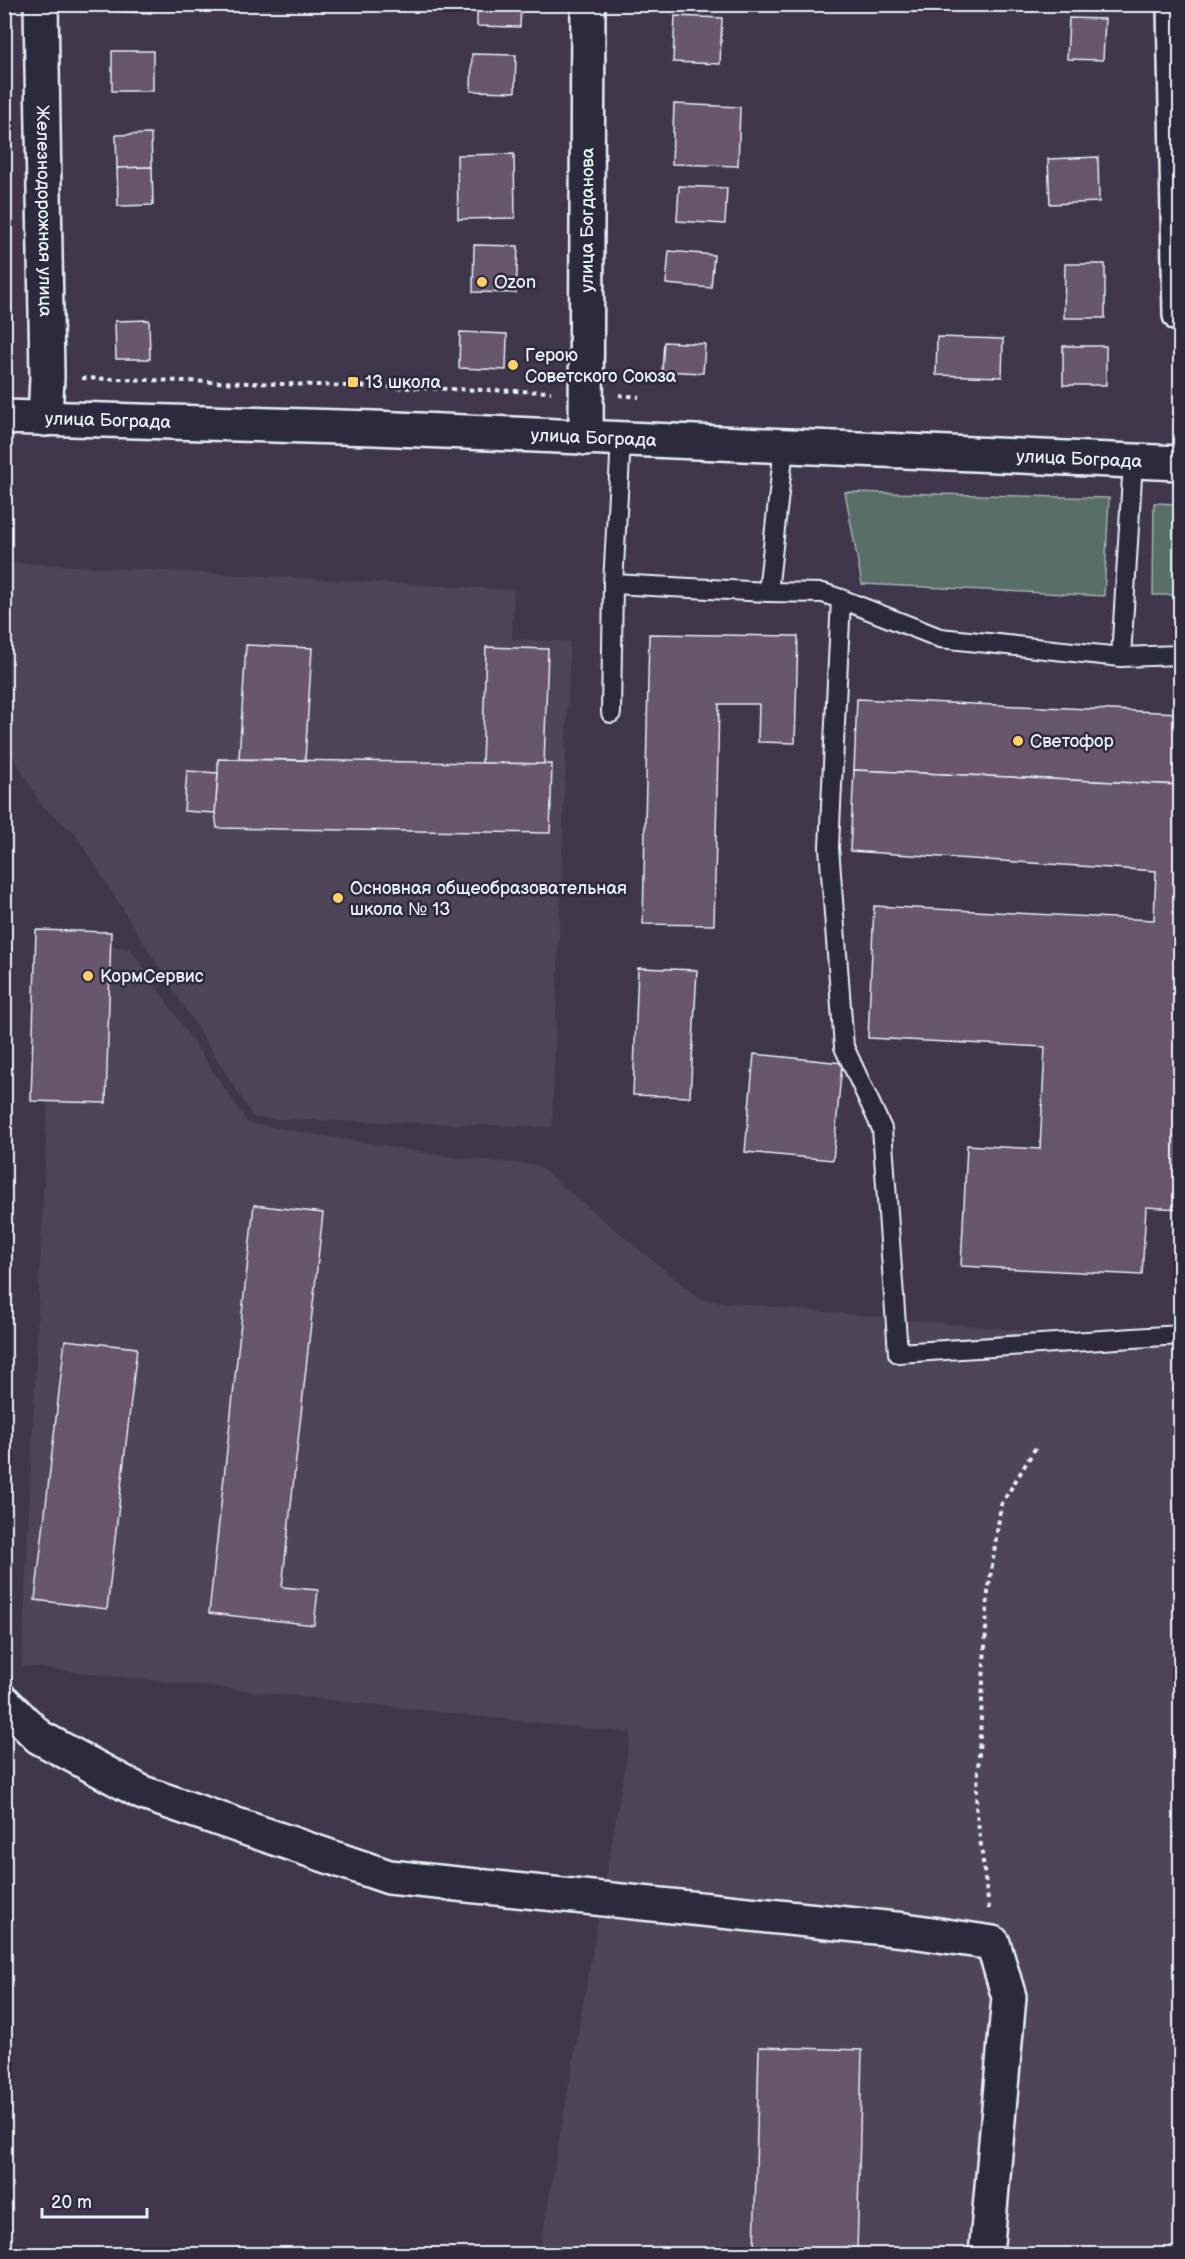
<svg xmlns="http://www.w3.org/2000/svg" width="1185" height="2259" font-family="'Balsamiq Sans',sans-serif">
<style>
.built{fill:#4f4459}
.green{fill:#5a6e68;stroke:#a1b0b0;stroke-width:1.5}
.building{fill:#67556e;stroke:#e8f1f8;stroke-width:1.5}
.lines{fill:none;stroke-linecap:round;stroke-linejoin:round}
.service-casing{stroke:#e8f1f8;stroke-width:22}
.minor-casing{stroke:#e8f1f8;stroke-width:38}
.primary-casing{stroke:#e8f1f8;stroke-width:38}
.path{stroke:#e8f1f8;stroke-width:4;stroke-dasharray:4.5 4.5;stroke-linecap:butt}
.service{stroke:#2f2a3d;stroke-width:18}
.minor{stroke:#2f2a3d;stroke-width:33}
.primary{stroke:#2f2a3d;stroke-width:33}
.poi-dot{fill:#ffd166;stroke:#2f2a3d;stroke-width:2}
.labels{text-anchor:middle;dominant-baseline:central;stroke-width:5;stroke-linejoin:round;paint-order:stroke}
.street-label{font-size:18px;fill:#e8f1f8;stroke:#2f2a3d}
.poi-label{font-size:18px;fill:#e8f1f8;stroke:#2f2a3d;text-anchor:start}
</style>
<rect width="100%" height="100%" fill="#40374c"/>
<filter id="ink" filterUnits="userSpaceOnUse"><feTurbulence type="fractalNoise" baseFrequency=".0167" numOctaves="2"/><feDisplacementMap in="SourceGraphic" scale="12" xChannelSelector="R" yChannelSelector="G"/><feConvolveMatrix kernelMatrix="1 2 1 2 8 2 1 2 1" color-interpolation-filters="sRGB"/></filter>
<g filter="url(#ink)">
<g class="built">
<polygon points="4,562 514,590 512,639 570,642 552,1127 254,1118 74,832 42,806 5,742"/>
<polygon points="55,939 131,949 248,1123 451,1157 537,1165 701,1300 1180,1346 1180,2254 539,2254 631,1733 22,1666"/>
</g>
<g class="green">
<polygon points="845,492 1109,498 1104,596 862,584"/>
<polygon points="1154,503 1180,504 1180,595 1153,595"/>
</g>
<g class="building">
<polygon points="106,4 151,4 151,13 106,11"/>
<polygon points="477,4 521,4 520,27 477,26"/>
<polygon points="675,16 722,18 720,64 673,62"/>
<polygon points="1069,18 1105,19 1103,60 1067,59"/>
<rect x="112" y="51" width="41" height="40"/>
<polygon points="472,54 516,55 515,92 471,91"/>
<polygon points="674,104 740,107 738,166 672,164"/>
<polygon points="151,134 152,167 117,168 116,135"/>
<polygon points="514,154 515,218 458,219 457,155"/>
<polygon points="1098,157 1099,202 1050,204 1048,159"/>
<polygon points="152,167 153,205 118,206 117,168"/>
<polygon points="679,186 727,188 725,224 677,221"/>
<polygon points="474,245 518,246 516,293 473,292"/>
<polygon points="669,251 714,255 711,288 666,284"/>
<polygon points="1065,264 1105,264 1105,318 1064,318"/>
<polygon points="149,320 150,359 116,359 115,321"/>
<polygon points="460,332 507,334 506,370 459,368"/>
<polygon points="937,337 1003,339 1002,377 936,375"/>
<polygon points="664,342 705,344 703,373 662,371"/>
<rect x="1063" y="346" width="43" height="39"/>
<polygon points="649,634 798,636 795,743 758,742 759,704 719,704 714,925 643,924"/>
<polygon points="246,645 312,648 305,760 239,759"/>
<polygon points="486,647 548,649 544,764 482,763"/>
<polygon points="857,699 1180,713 1180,785 854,770"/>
<polygon points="218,759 552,764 550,833 217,828 215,813 218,773"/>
<polygon points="854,770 1180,785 1180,1209 1146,1207 1142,1275 961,1266 967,1145 1040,1149 1045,1047 868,1038 874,906 1154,920 1156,871 850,851"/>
<polygon points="187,771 218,773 215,813 184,811"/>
<polygon points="36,930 111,932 106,1103 31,1101"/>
<polygon points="638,968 697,970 690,1097 633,1095"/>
<polygon points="754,1054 842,1063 833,1160 745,1152"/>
<polygon points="254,1205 323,1213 282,1587 318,1590 314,1625 209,1613"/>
<polygon points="65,1340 137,1348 107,1609 35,1600"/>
<polygon points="759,2047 862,2050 857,2254 754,2254"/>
</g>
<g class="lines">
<g class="service-casing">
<g id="service">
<polyline points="784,447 768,592 823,593 841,599 829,847 844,1047 882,1129 898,1353 1180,1335"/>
<polyline points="613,584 768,592"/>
<polyline points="841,599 940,638 1121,657 1180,655"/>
<polyline points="1121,657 1133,461"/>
<polyline points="611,713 613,584 621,440"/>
</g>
</g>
<g class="minor-casing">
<g id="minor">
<path id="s1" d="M41,4L47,377L45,419"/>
<polyline points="1174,4 1180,315"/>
<path id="s2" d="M586,438L588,4"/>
<polyline points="4,1702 39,1737 143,1793 389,1877 905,1930 993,1943 1009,1997 986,2254"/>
</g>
</g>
<g class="primary-casing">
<g id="primary">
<path id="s3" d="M4,417L374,428L1180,463"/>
</g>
</g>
<g class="path">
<polyline points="82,378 551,392"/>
<polyline points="619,395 639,397"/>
<polyline points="989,1909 976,1806 988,1593 1001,1505 1036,1447"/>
</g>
<use href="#service" class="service"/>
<use href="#minor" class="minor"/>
<use href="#primary" class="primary"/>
</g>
</g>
<g class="poi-dot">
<circle cx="482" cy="282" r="6"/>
<circle cx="513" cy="365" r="6"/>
<rect x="347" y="376" width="12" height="12" rx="3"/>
<circle cx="1018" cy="741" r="6"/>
<circle cx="338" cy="898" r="6"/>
<circle cx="88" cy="976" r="6"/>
</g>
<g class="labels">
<g class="street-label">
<text stroke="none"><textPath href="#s1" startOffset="207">Железнодорожная улица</textPath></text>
<text stroke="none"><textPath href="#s2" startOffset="218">улица Богданова</textPath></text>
<text stroke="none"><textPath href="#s3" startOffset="104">улица Бограда</textPath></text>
<text stroke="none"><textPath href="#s3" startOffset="590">улица Бограда</textPath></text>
<text stroke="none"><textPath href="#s3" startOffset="1076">улица Бограда</textPath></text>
</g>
<g class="poi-label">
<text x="494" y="282">Ozon</text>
<text x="525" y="355">Герою<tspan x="525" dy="21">Советского Союза</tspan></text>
<text x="365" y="382">13 школа</text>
<text x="1030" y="741">Светофор</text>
<text x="350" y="888">Основная общеобразовательная<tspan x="350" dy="21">школа № 13</tspan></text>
<text x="100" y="976">КормСервис</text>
</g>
</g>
<rect width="1185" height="2259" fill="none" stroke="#2f2a3d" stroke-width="24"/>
<rect x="12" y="12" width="1161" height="2235" fill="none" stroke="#e8f1f8" stroke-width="2" filter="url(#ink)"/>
<path d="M42 2208v9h105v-9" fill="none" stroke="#e8f1f8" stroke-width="3"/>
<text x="51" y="2208" font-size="18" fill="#e8f1f8" stroke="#2f2a3d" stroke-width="4.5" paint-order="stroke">20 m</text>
</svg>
